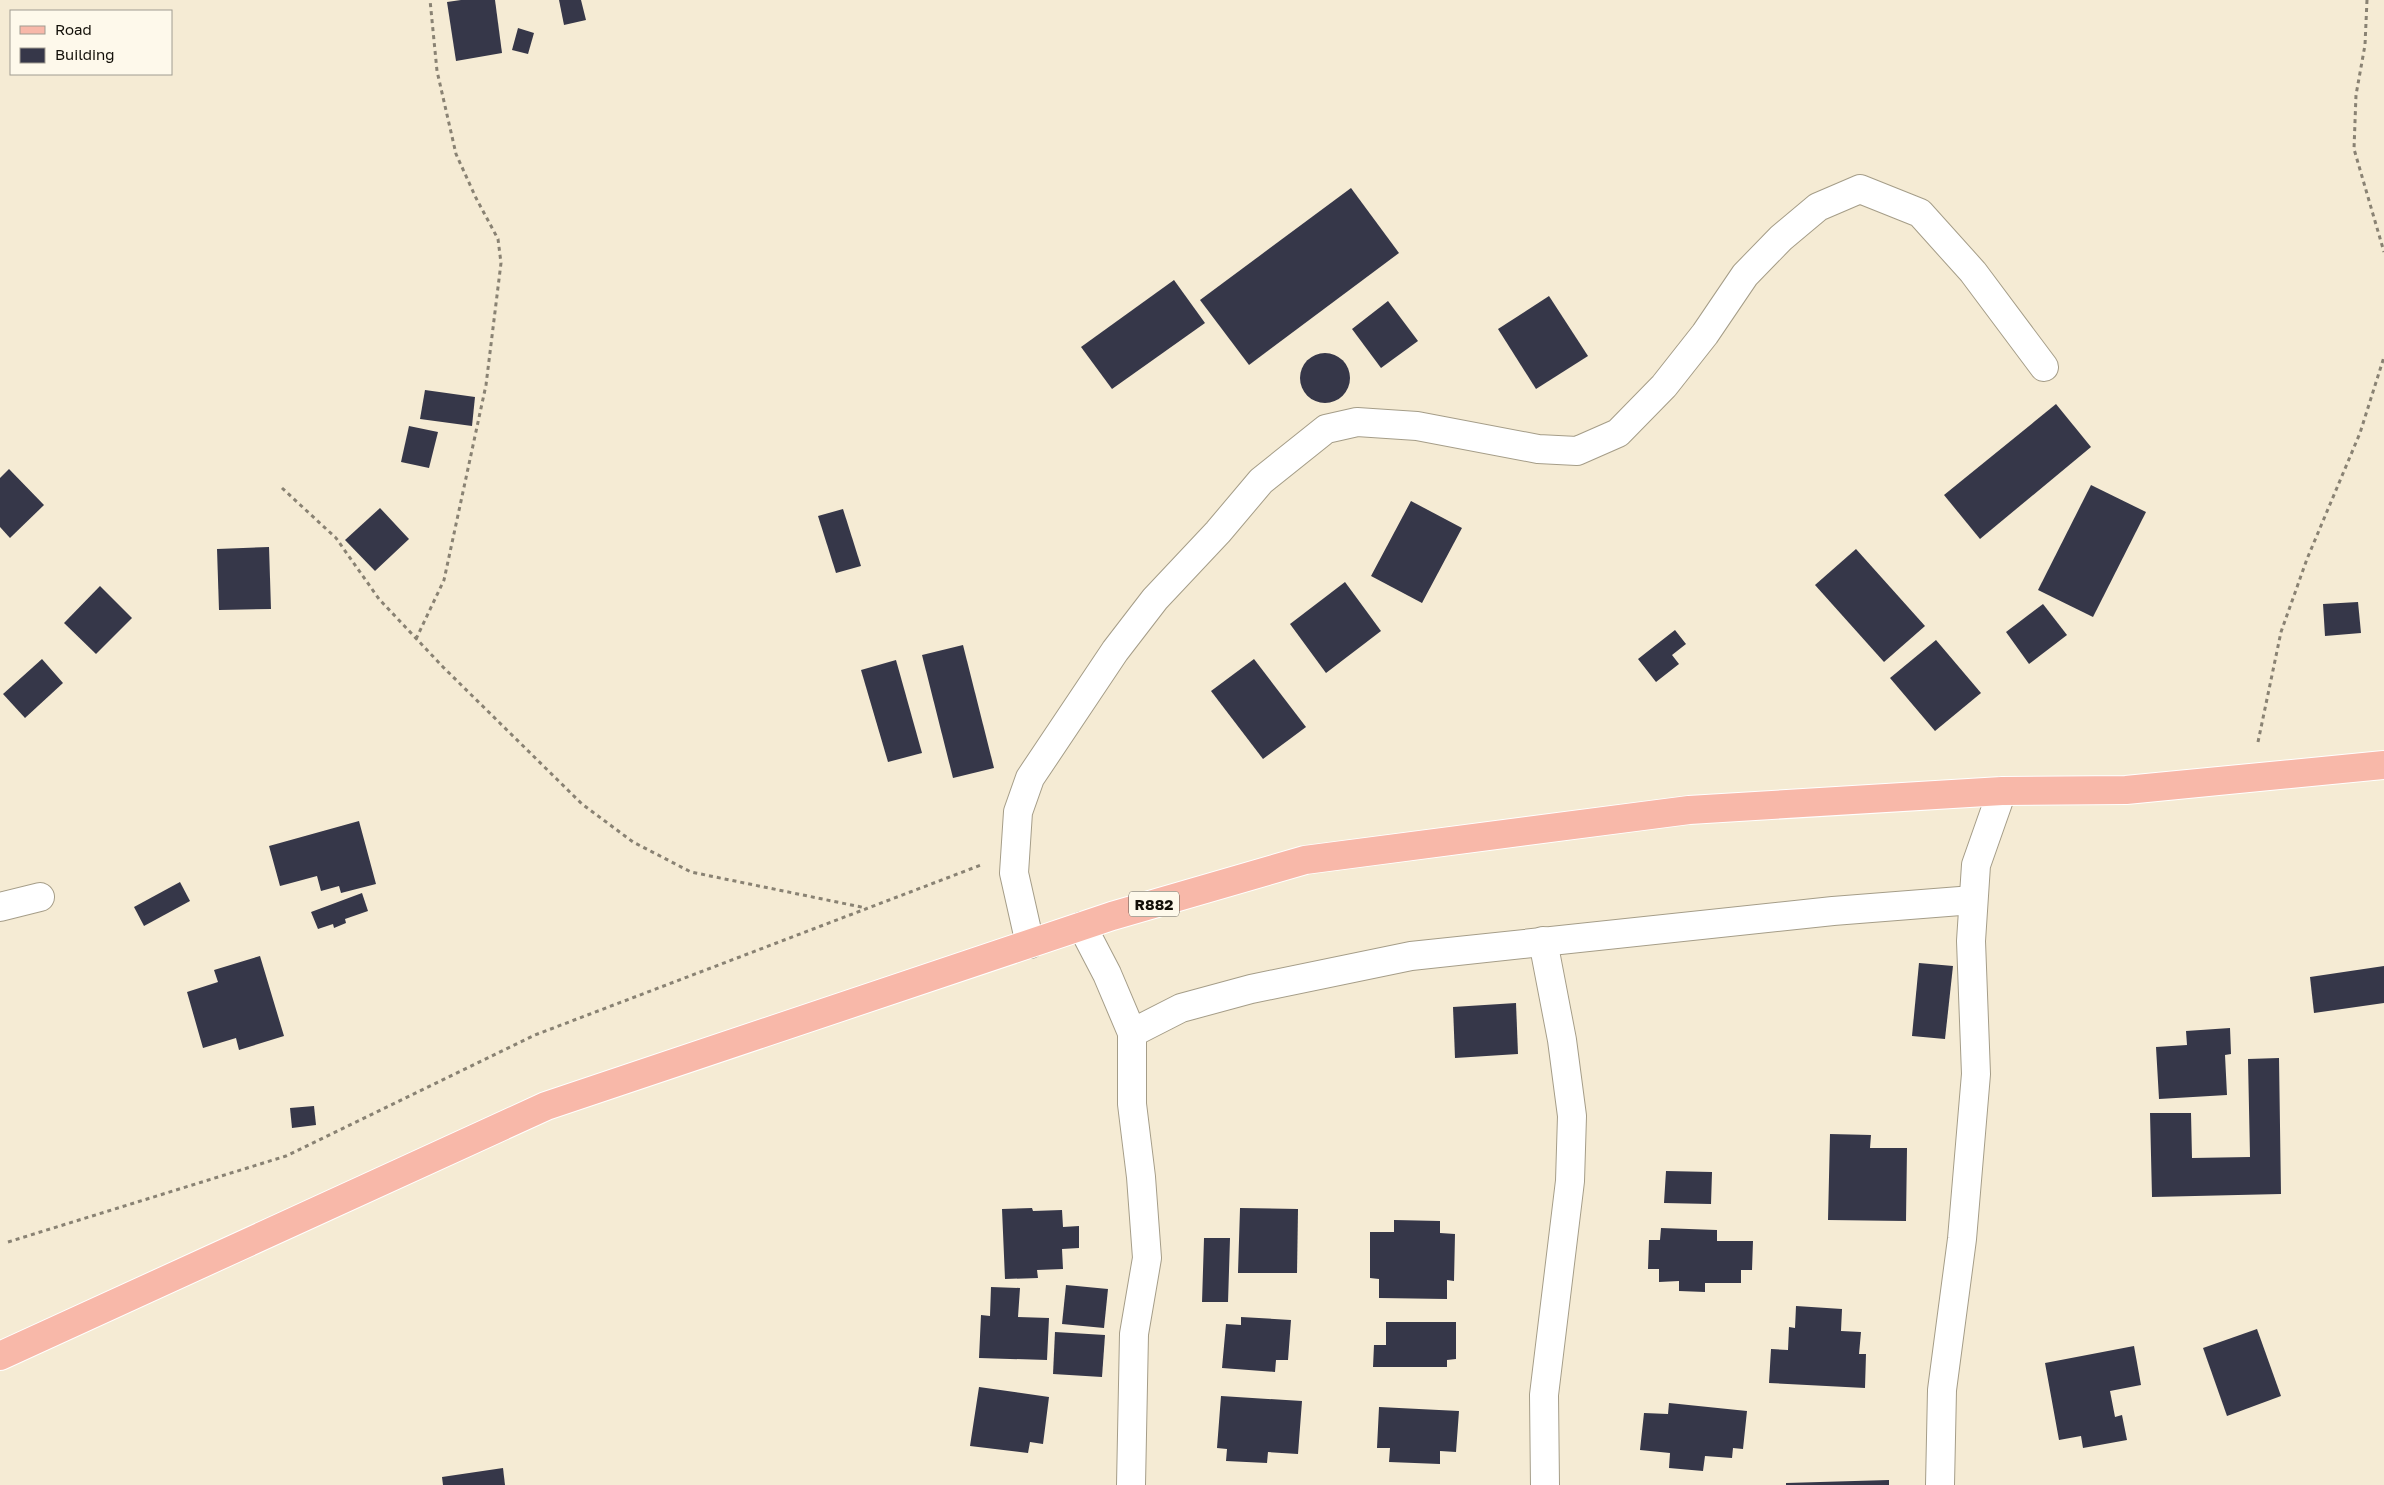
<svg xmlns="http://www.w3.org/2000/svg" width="2384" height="1485" font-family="'Golos Text',sans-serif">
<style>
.building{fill:#363749}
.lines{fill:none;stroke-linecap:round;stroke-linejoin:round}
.minor-casing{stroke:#a59d88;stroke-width:30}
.major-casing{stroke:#fff;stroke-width:30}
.path{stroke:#898273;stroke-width:3;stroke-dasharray:4 4;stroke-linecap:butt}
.minor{stroke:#fff;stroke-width:28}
.major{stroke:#f8b8a9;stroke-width:28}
.labels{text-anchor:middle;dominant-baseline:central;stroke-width:5;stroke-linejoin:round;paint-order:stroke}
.shield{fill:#fef9eb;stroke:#5a564d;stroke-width:1}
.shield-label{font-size:15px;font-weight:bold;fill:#131009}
</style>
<rect width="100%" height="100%" fill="#f5ebd4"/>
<g class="building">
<polygon points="461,0 495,0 502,53 456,61 447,2"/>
<polygon points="559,0 581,0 586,20 564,25"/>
<polygon points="518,28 534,33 528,54 512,50"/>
<polygon points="1351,188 1399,253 1249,365 1200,300"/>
<polygon points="1174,280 1205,323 1112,389 1081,347"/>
<polygon points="1549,296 1588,356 1536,389 1498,329"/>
<polygon points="1388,301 1418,341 1381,368 1352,329"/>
<circle cx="1325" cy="378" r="25"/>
<polygon points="425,390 475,397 472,426 420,419"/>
<polygon points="2056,404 2091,447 1980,539 1944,495"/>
<polygon points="409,426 438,432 429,468 401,462"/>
<polygon points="9,469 44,505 10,538 0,527 0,478"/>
<polygon points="2091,485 2146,512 2093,617 2038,590"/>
<polygon points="1411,501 1462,528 1422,603 1371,576"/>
<polygon points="380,508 409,539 375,571 345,540"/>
<polygon points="843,509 861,566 836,573 818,516"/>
<polygon points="269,547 271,609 219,610 217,549"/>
<polygon points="1856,549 1925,626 1884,662 1815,585"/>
<polygon points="1345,582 1381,631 1326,673 1290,624"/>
<polygon points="100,586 132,618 96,654 64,623"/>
<polygon points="2358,602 2361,633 2325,636 2323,604"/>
<polygon points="2043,604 2067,635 2029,664 2006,632"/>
<polygon points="1675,630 1686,644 1672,655 1679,664 1656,682 1638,659"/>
<polygon points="1936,640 1981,693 1935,731 1890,678"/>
<polygon points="963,645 994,768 953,778 922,655"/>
<polygon points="42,659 63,683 25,718 3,694"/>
<polygon points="1254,659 1306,727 1263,759 1211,691"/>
<polygon points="896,660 922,753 888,762 861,670"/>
<polygon points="359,821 376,884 341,893 339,886 321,891 317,876 280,886 269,846"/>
<polygon points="180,882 190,901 144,926 134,907"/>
<polygon points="362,893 368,911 345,919 346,923 334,928 333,924 318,929 311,912"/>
<polygon points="260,956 284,1036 239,1050 236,1038 203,1048 187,992 218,982 214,970"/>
<polygon points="1919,963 1953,966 1945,1039 1912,1036"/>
<polygon points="2384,966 2384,1003 2314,1013 2310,977"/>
<polygon points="1516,1003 1518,1054 1455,1058 1453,1007"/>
<polygon points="2230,1028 2231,1054 2225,1055 2227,1095 2159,1099 2156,1047 2187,1045 2186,1031"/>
<polygon points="2279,1058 2281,1194 2152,1197 2150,1113 2191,1113 2192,1158 2250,1157 2248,1059"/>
<polygon points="314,1106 316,1125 292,1128 290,1108"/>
<polygon points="1830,1134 1871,1135 1870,1148 1907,1148 1906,1221 1828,1220"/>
<polygon points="1666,1171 1712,1172 1711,1204 1664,1203"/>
<polygon points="1032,1208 1033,1211 1062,1210 1063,1227 1079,1226 1079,1248 1062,1249 1063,1269 1037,1270 1038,1278 1005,1279 1002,1209"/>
<polygon points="1240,1208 1298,1209 1297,1273 1238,1273"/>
<polygon points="1394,1220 1440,1221 1440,1233 1455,1234 1454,1281 1447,1280 1447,1299 1379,1298 1379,1279 1370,1278 1370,1232 1394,1232"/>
<polygon points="1661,1228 1717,1230 1717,1241 1753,1241 1752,1270 1741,1270 1741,1283 1705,1283 1705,1292 1679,1291 1679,1281 1659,1282 1659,1269 1648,1269 1649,1240 1660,1240"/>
<polygon points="1204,1238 1230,1238 1228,1302 1202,1302"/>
<polygon points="1066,1285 1108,1289 1104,1328 1062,1324"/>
<polygon points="991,1287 1020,1288 1018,1317 1049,1318 1047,1360 979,1358 981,1315 990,1316"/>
<polygon points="1796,1306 1842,1309 1841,1331 1861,1332 1859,1354 1866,1354 1865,1388 1769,1383 1771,1349 1788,1350 1789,1327 1795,1328"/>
<polygon points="1241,1317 1291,1320 1288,1360 1276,1360 1275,1372 1222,1368 1226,1324 1241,1325"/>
<polygon points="1386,1322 1456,1322 1456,1359 1447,1360 1447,1367 1373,1367 1374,1345 1386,1345"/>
<polygon points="2257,1329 2281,1396 2227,1416 2203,1348"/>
<polygon points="1055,1332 1105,1335 1102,1377 1053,1374"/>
<polygon points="2134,1346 2141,1385 2110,1391 2115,1417 2122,1415 2127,1440 2083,1448 2081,1436 2059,1440 2045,1363"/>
<polygon points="979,1387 1049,1397 1043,1444 1030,1442 1028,1453 970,1446"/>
<polygon points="1221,1396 1302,1401 1298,1454 1268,1452 1267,1463 1226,1461 1227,1449 1217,1448"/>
<polygon points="1669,1403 1747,1411 1743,1449 1733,1448 1732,1458 1705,1456 1703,1471 1669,1468 1670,1453 1640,1450 1644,1413 1668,1414"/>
<polygon points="1379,1407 1459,1411 1456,1452 1440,1451 1440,1464 1389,1462 1390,1448 1377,1448"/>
<polygon points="503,1468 505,1485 443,1485 442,1477"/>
<polygon points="1889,1480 1889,1485 1786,1485 1786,1483"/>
</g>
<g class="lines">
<g class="minor-casing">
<g id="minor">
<polyline points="0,907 40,897"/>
<polyline points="1082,926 1107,974 1132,1033 1132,1104 1141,1177 1147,1258 1134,1334 1131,1485"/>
<polyline points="1543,941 1562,1040 1572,1116 1570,1181 1544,1395 1545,1485"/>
<polyline points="1030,944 1014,873 1018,812 1030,778 1115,651 1155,599 1218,532 1261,481 1326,429 1357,422 1417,426 1538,449 1577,451 1618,433 1664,386 1705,334 1745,275 1781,238 1818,207 1860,189 1920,213 1973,272 2044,367"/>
<polyline points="1132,1033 1181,1008 1251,989 1411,956 1833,911 1973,900"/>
<polyline points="1940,1485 1942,1390 1962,1239 1976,1074 1971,941 1976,865 2002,791"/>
</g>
</g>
<g class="major-casing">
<polyline id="major" points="0,1356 546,1106 1112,916 1305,860 1689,810 2002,791 2126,790 2384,765"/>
</g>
<g class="path">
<polyline points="2367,0 2365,45 2356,95 2354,149 2384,252"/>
<polyline points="282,488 336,538 379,599 443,667 582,804 633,842 691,872 866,908"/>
<polyline points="416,639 444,580 486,385 501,263 498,239 476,198 456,154 437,71 430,0"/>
<polyline points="2258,742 2281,632 2307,559 2360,433 2384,357"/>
<polyline points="8,1242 286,1156 535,1035 981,865"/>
</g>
<use href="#minor" class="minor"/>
<use href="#major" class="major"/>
</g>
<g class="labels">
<rect class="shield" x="1129" y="891.5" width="50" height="25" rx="4"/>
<g class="shield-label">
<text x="1154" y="904">R882</text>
</g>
</g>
<rect x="10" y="10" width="162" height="65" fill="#fef9eb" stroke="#a09c91"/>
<rect x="20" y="26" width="25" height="8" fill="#f8b8a9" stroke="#a09c91"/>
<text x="55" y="35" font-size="15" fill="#131009">Road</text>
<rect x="20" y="48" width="25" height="15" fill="#363749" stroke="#a09c91"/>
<text x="55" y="60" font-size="15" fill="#131009">Building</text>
</svg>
